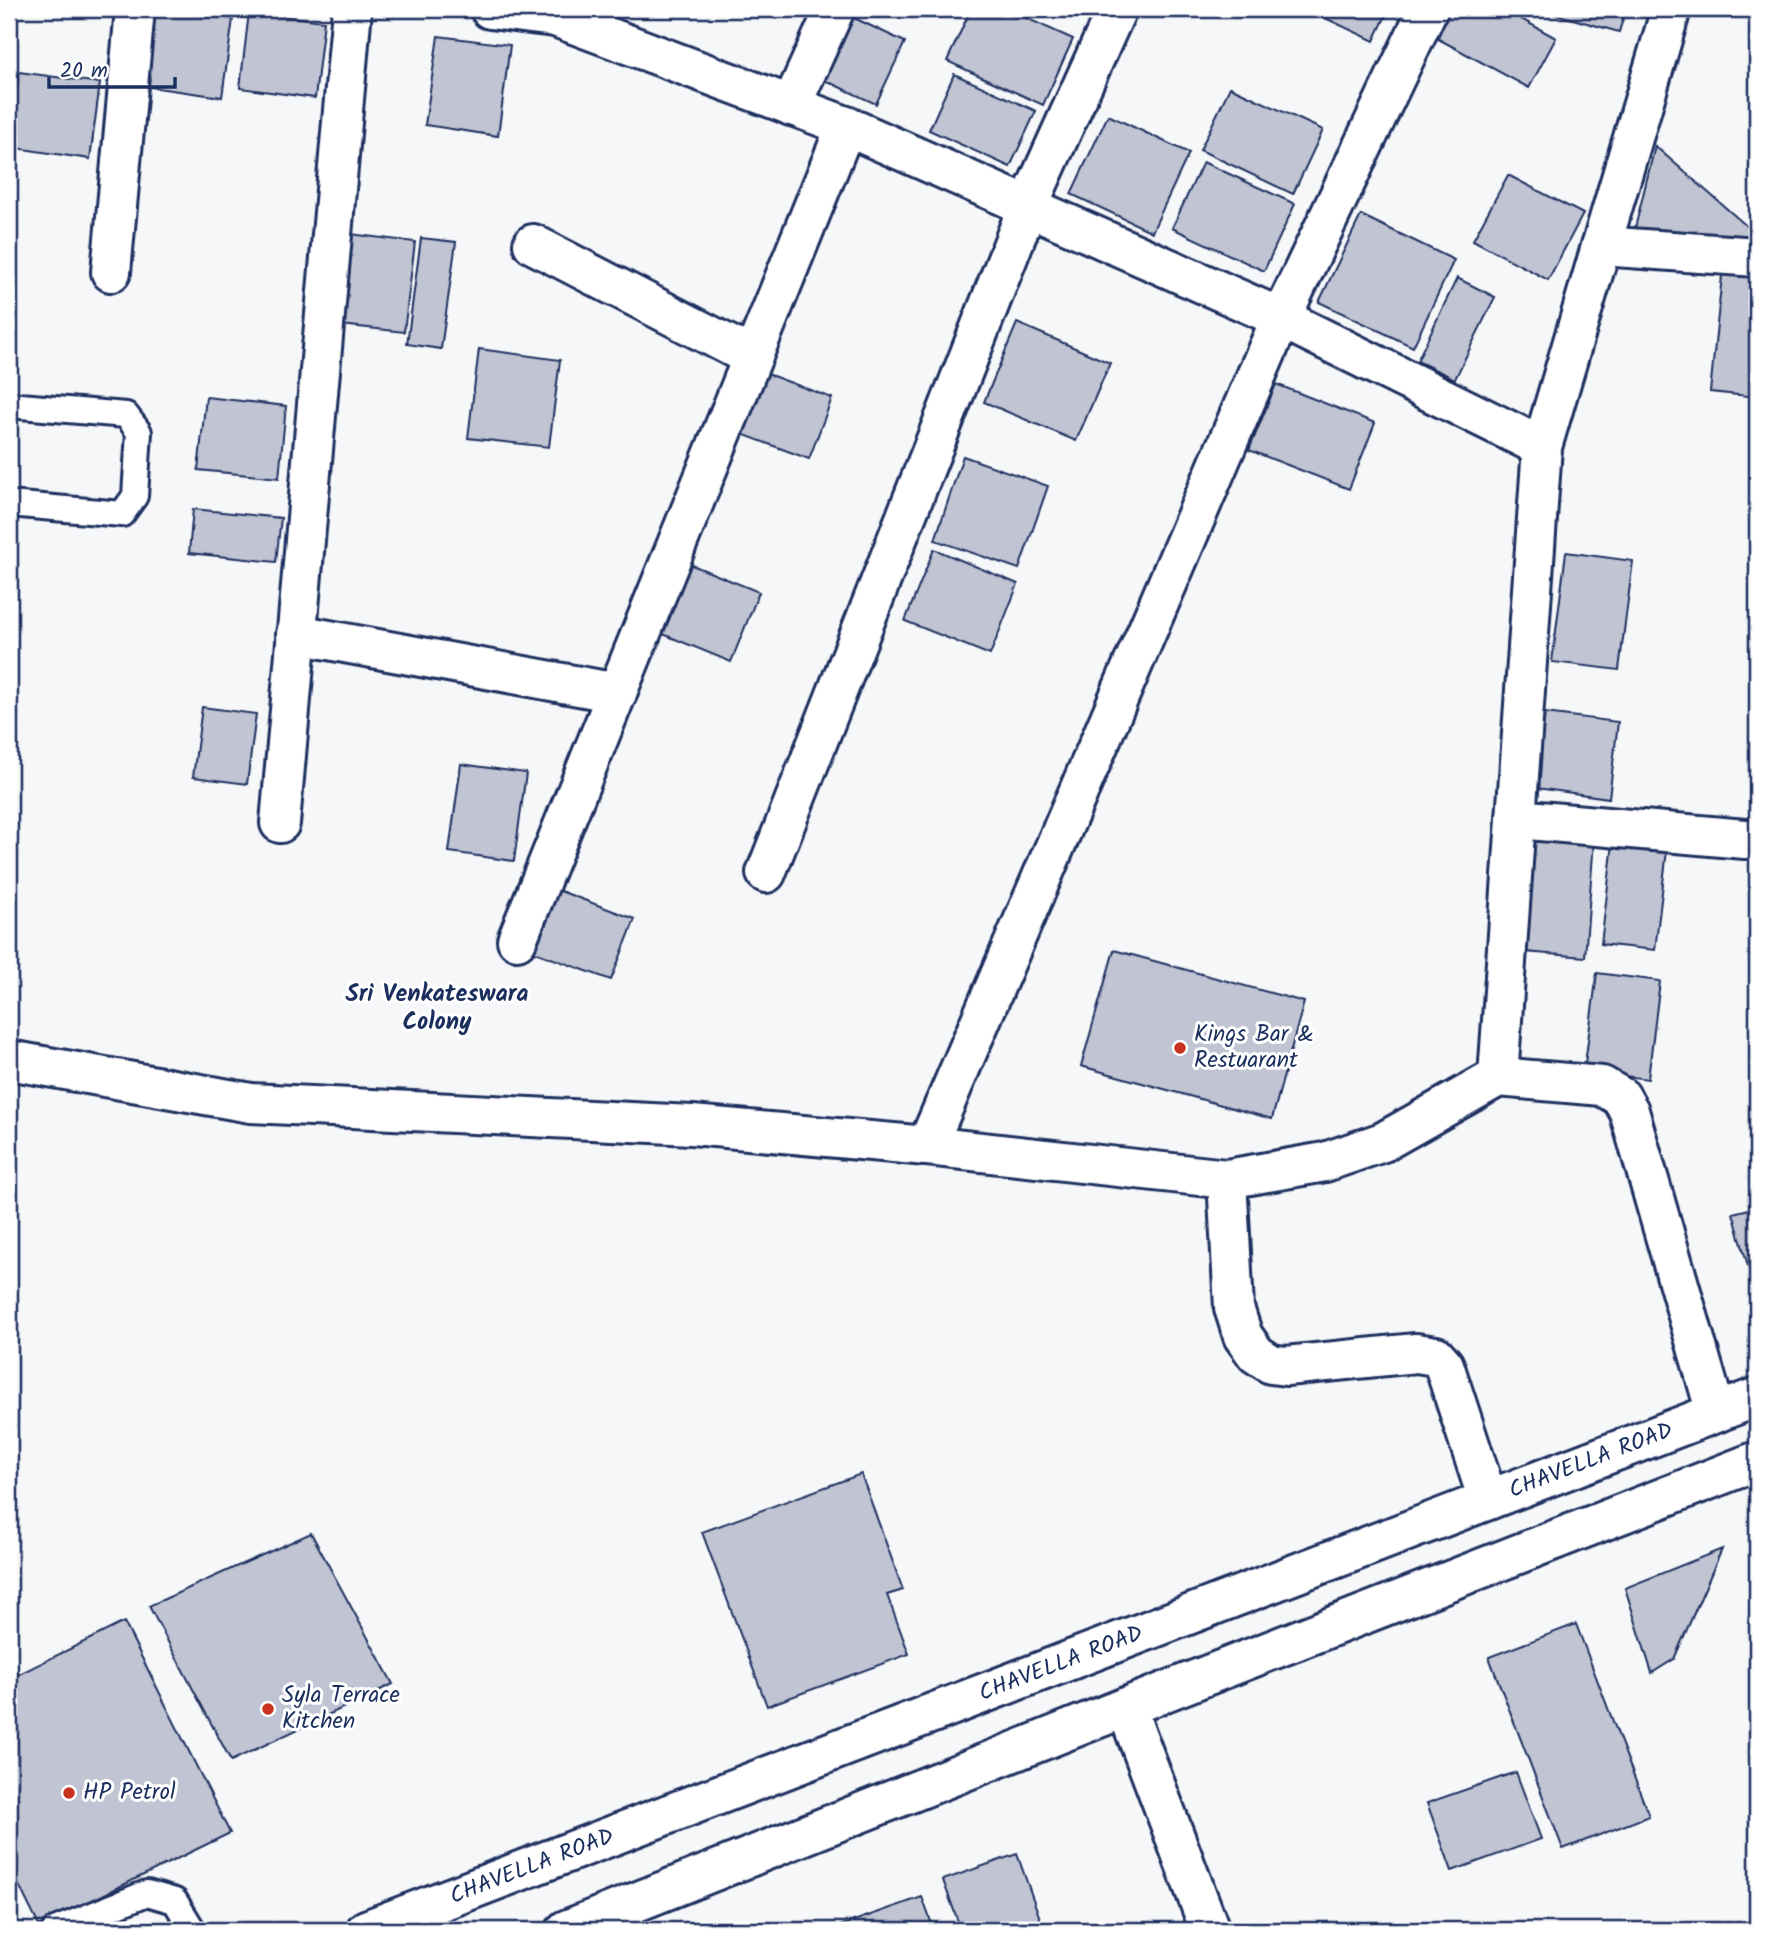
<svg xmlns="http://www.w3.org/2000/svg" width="1766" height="1939" font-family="Kalam,sans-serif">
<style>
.building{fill:#c0c4d3;stroke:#1b2f5e;stroke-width:2}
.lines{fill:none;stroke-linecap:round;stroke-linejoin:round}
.service-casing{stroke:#1b2f5e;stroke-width:30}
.minor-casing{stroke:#1b2f5e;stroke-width:44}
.trunk-casing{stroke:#1b2f5e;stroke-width:44}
.service{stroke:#fff;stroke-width:24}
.minor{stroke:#fff;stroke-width:38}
.trunk{stroke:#fff;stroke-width:38}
.poi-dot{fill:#c8321e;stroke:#fff;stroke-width:2.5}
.labels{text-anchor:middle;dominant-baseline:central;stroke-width:6;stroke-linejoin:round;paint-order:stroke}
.poi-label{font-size:23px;fill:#1b2f5e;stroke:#fff;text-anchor:start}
.street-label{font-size:23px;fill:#1b2f5e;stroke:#fff}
.neighbourhood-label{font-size:24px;font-weight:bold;fill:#1b2f5e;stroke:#fff}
</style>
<rect width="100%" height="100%" fill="#f6f7f9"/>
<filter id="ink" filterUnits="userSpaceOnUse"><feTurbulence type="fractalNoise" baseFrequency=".0143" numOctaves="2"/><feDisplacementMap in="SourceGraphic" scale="14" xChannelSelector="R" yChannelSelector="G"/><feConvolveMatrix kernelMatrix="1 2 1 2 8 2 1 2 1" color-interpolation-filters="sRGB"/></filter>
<g filter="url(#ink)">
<g class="building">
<polygon points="145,9 233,19 222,97 135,85"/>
<polygon points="971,9 1006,9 1073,39 1043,105 947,61"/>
<polygon points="1306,9 1389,9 1374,41"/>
<polygon points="1445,9 1503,9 1556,38 1529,88 1431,35"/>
<polygon points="1537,9 1626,9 1619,32"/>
<polygon points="249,12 324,21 315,98 240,88"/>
<polygon points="852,17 905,42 876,104 822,79"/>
<polygon points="438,36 510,45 498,136 425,125"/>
<polygon points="19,72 100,83 90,159 9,147"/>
<polygon points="954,74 1036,111 1010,167 929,130"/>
<polygon points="1230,87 1323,130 1293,194 1200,150"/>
<polygon points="1108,115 1189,153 1152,232 1071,194"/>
<polygon points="1655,146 1750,229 1746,239 1635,228"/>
<polygon points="1203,162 1295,204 1264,271 1172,228"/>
<polygon points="1508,175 1583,214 1548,280 1473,240"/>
<polygon points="1361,215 1454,260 1413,347 1319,302"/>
<polygon points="342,233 415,242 404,332 332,324"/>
<polygon points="421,238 456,242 441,349 407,344"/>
<polygon points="1723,266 1757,270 1757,397 1710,392"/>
<polygon points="1457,278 1495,297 1455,379 1417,361"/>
<polygon points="1017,323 1110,363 1076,441 984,402"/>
<polygon points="479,349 560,360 549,447 468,438"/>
<polygon points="762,372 832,398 809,459 739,433"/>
<polygon points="1276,384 1375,423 1349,489 1249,450"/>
<polygon points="206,397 286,406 279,478 198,470"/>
<polygon points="963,456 1048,486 1019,569 935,540"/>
<polygon points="193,509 281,518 276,562 189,553"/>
<polygon points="934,549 1018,584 990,655 905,621"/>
<polygon points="1566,552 1633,561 1619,670 1552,662"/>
<polygon points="687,563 759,592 731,662 658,632"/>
<polygon points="202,707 256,714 247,784 193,777"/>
<polygon points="1545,713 1618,722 1609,798 1536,788"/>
<polygon points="461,764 526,773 514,861 449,852"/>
<polygon points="1614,835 1668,842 1655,950 1601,944"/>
<polygon points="1535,836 1594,841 1585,957 1525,952"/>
<polygon points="552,888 635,919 611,980 529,950"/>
<polygon points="1114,950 1304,1002 1272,1119 1081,1066"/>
<polygon points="1597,973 1660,981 1648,1079 1584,1071"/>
<polygon points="1757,1207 1757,1298 1733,1213"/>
<polygon points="861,1474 903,1590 887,1595 909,1654 767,1706 702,1532"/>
<polygon points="311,1533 393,1684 231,1761 149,1606"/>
<polygon points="1722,1549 1674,1659 1652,1673 1625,1588"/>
<polygon points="124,1622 230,1833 39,1926 9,1865 9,1679"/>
<polygon points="1576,1624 1649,1816 1563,1849 1489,1657"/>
<polygon points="1516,1772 1541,1839 1452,1871 1427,1803"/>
<polygon points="1017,1854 1044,1930 961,1930 943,1880"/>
<polygon points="922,1897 934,1930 831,1929"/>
</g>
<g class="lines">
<g class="service-casing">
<g id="service">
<polyline points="9,405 126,415 139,432 135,496 122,514 9,504"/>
<polyline points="55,1930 147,1893 175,1901 193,1930"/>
</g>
</g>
<g class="minor-casing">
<g id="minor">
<polyline points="490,9 555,17 846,126 1281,318 1542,447"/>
<polyline points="791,106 835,9"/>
<polyline points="533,244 752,357"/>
<polyline points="1601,246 1757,257"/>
<polyline points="111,272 135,9"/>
<polyline points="296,634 617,693"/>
<polyline points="1516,819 1745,839"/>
<polyline points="280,823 352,9"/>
<polyline points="766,873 1028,206 1117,9"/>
<polyline points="517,940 846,126"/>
<polyline points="9,1060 251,1103 692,1125 927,1146 1227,1179 1325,1162 1383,1142 1498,1077 1602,1086 1621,1097 1629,1111 1716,1413"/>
<polyline points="1498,1077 1542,447 1671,9"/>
<polyline points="927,1146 1281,318 1428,9"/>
<polyline points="1227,1179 1234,1308 1243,1336 1256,1354 1271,1364 1286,1366 1416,1353 1436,1356 1444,1365 1488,1500"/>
<polyline points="1126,1707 1210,1930"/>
</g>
</g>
<g class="trunk-casing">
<g id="trunk">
<polyline points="366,1930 1757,1397"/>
<polyline points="566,1930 1126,1707 1757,1461"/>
</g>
</g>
<use href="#service" class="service"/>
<use href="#minor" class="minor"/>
<use href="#trunk" class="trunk"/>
</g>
</g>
<g class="poi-dot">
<circle cx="1180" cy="1048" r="7"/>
<circle cx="268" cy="1709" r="7"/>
<circle cx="69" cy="1793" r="7"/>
</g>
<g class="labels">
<g class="poi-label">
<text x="1194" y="1035">Kings Bar &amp;<tspan x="1194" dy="26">Restuarant</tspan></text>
<text x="282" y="1696">Syla Terrace<tspan x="282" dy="26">Kitchen</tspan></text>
<text x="83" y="1793">HP Petrol</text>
</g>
<g class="street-label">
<text transform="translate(1591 1461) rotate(-21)">CHAVELLA ROAD</text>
<text transform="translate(1061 1664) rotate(-21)">CHAVELLA ROAD</text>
<text transform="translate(532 1867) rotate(-21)">CHAVELLA ROAD</text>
</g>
<g class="neighbourhood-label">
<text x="437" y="994">Sri Venkateswara<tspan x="437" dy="28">Colony</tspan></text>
</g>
</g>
<rect width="1766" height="1939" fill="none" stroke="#fff" stroke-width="35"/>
<rect x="18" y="18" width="1731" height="1904" fill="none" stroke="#1b2f5e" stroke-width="2.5" filter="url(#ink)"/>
<path d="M49 77v10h126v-10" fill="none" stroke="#1b2f5e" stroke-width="3.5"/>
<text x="60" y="77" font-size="21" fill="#1b2f5e" stroke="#ffffff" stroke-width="5" paint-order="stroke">20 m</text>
</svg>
